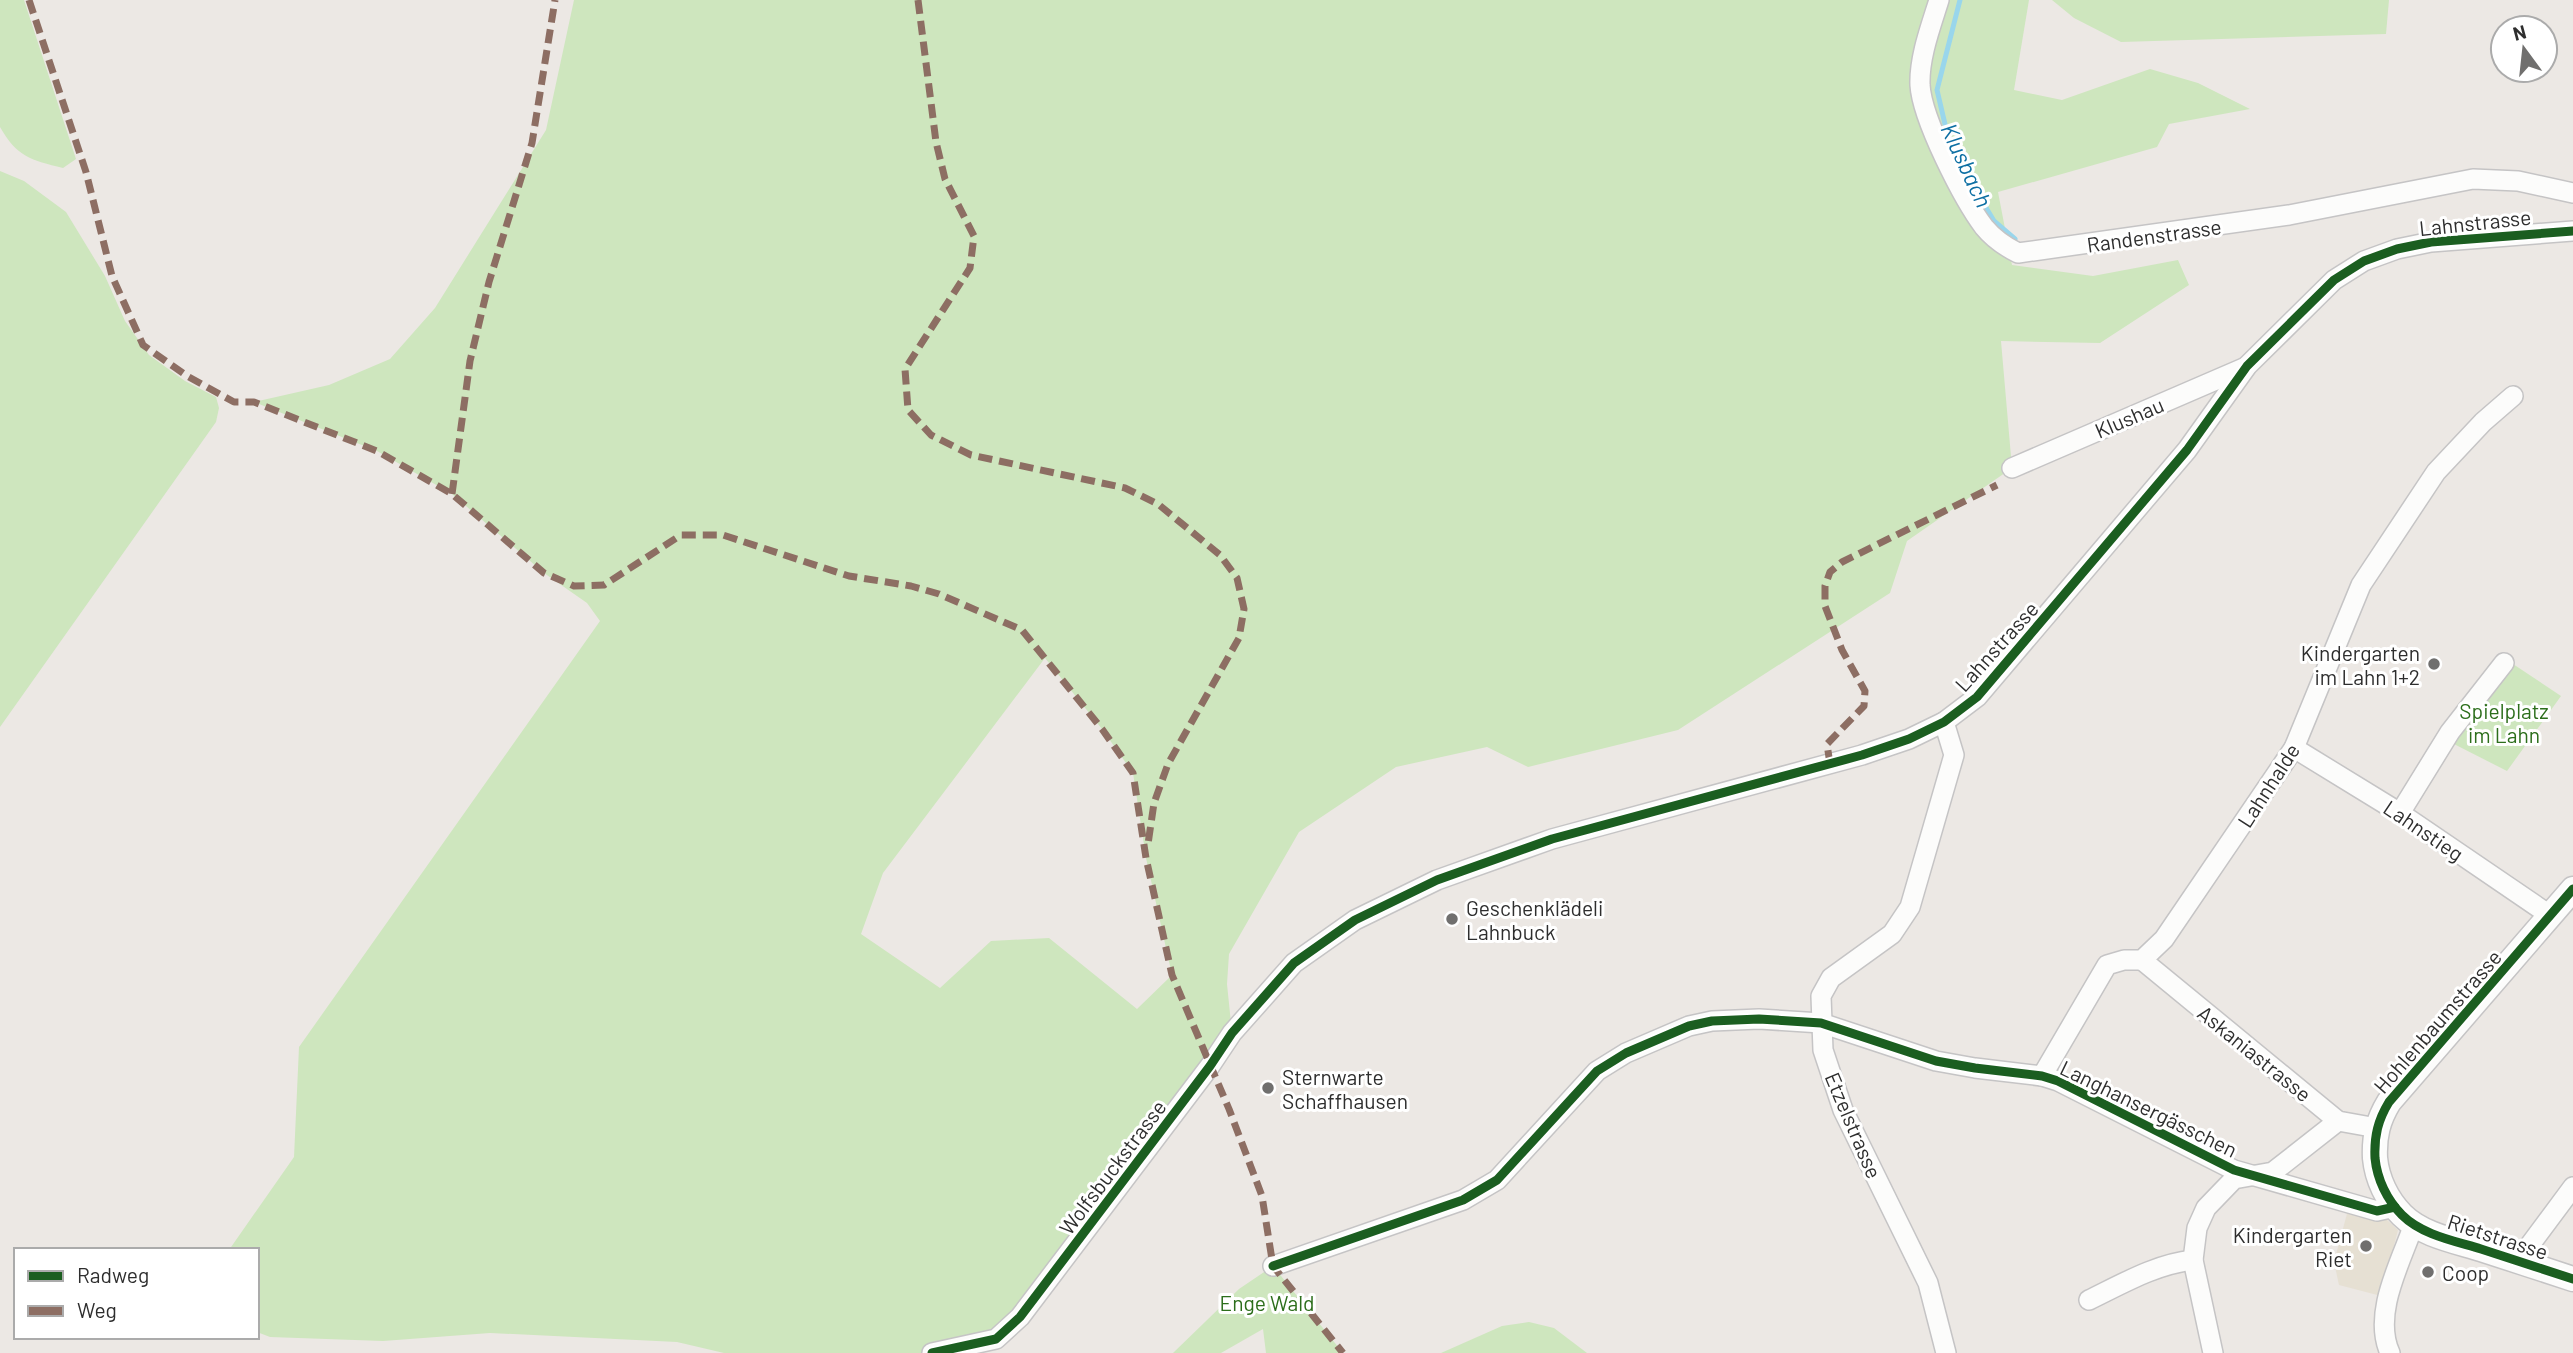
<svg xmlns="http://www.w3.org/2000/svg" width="2573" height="1353" font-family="Barlow,sans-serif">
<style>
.education{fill:#e6e0d3}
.green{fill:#cee6be;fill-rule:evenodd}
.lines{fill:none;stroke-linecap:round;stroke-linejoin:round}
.stream{stroke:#99d6ec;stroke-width:5}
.minor-casing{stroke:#c5c4c5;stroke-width:22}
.tertiary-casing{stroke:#c5c4c5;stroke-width:27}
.minor{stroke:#fcfcfb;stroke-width:19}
.tertiary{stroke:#fcfcfb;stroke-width:24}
.quiet{stroke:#8d6e63;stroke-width:7;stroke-dasharray:14 7;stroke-linecap:butt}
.cycleway-casing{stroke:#fff;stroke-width:13}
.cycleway{stroke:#1b5e20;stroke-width:9}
.poi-dot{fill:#706f6e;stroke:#fff;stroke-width:2.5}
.labels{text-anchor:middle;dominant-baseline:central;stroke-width:6;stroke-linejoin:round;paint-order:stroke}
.street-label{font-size:21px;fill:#2e2e2e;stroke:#fff}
.poi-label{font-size:21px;fill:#2e2e2e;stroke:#fff;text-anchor:start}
.park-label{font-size:21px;fill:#2c6e1b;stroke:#fff}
.water-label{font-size:23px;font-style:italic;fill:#0d6fa3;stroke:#fff}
</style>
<rect width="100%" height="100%" fill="#ece8e4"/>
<polygon class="education" points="2348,1210 2387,1220 2398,1230 2381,1296 2339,1285 2334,1262"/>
<g class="green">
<path d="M0,0H24L76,159L63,168C31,160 17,157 0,127Z"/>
<path d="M574,0H2029L2014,90L2062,100L2150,69L2198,83L2250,109L2169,124L2157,147L1998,192L2012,265L2093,276L2178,260L2189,285L2100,343L2001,341L2012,468L1907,541L1890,593L1678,730L1528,767L1487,747L1396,767L1299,832L1229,954L1227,984L1232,1033L996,1339L932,1353H724L677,1342L490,1333L383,1341L270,1337L257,1332V1250H229L294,1157L299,1047L600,621L587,603L544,573L452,494L377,451L254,402L329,385L390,359L435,308L546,130ZM1045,658L1102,729L1133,773L1146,858L1172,975L1137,1009L1049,938L991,941L940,988L861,934L883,873Z"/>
<polygon points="2052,0 2389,0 2386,34 2121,42 2074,18"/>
<polygon points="0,171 24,181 66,212 105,276 125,321 149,355 185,381 216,397 219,408 216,422 0,727"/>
<polygon points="2510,662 2561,696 2507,771 2450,742"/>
<polygon points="1273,1266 1343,1353 1266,1353 1263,1329 1221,1353 1173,1353 1239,1289"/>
<polygon points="1529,1322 1554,1328 1587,1353 1441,1353 1502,1326"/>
</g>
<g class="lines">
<polyline class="stream" points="1960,0 1937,90 1948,137 1970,181 1994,221 2015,239"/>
<g class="minor-casing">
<g id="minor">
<path d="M1939,0C1931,26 1919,57 1920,85C1922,119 1963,199 1984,227C1993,238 2006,247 2018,253L2289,215L2473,179L2518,181L2573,193"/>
<polyline points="2012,468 2246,367"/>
<polyline points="1944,722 1954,755 1910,907 1892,934 1831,978 1821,996 1823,1050 1843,1110 1928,1283 1946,1353"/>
<polyline points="2294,748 2400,813 2551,916"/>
<polyline points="2400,813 2450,732 2504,663"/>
<polyline points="2142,960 2338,1121 2377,1128"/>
<polyline points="2042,1076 2107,965 2124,960 2142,960 2164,939 2294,748 2361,585 2436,472 2483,422 2513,396"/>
<polyline points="2518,1261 2573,1187"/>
<polyline points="1273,1266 1463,1200 1497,1180 1597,1071 1626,1053 1689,1026 1712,1021 1759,1019 1821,1023 1936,1061 1975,1068 2042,1076 2058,1081 2234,1170 2377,1211 2395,1207"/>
<path d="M2089,1300C2122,1284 2156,1264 2193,1260"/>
<polyline points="932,1353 996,1339 1020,1317 1210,1066 1232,1033 1294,963 1355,920 1437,880 1552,839 1862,755 1909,739 1944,722 1977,697 2187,450 2247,366 2334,280 2364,261 2397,249 2431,242 2573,231"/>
<polyline points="2213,1353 2193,1260 2197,1228 2206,1208 2234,1179 2273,1172 2338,1121"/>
<path d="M2390,1353C2372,1313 2401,1262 2414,1224"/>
</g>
</g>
<g class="tertiary-casing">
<path id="tertiary" d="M2573,889L2389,1102C2378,1120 2374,1136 2375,1158C2377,1179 2387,1200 2402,1215C2422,1235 2455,1241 2481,1249C2512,1259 2542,1269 2573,1279"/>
</g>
<use href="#minor" class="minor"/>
<use href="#tertiary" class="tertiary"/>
<g class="quiet">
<polyline points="29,0 86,172 112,276 143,345 187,376 234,402 254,402 377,451 452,494 544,573 574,586 604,585 681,535 723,535 849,576 911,586 939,594 1022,630 1102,729 1133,773 1146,858 1172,975 1229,1109 1262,1196 1273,1266 1343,1353"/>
<polyline points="918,0 936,142 945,179 974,236 970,268 905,369 908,410 931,435 971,455 1125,488 1158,504 1220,555 1237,578 1244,609 1239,638 1168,764 1154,803 1148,844"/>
<polyline points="452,494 470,361 489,282 532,143 555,0"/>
<polyline points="1830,764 1827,744 1864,706 1865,691 1842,650 1825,606 1825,586 1830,572 1842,562 1997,485"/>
</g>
<g class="cycleway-casing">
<g id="cycleway">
<path d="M2573,889L2389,1102C2378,1120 2374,1136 2375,1158C2377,1179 2387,1200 2402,1215C2422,1235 2455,1241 2481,1249C2512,1259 2542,1269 2573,1279"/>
<polyline points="1273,1266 1463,1200 1497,1180 1597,1071 1626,1053 1689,1026 1712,1021 1759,1019 1821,1023 1936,1061 1975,1068 2042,1076 2058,1081 2234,1170 2377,1211 2395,1207"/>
<polyline points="932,1353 996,1339 1020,1317 1210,1066 1232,1033 1294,963 1355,920 1437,880 1552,839 1862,755 1909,739 1944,722 1977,697 2187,450 2247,366 2334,280 2364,261 2397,249 2431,242 2573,231"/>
</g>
</g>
<use href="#cycleway" class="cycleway"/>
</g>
<g class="poi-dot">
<circle cx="2434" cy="664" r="7"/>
<circle cx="1452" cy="919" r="7"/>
<circle cx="1268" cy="1088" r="7"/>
<circle cx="2366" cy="1246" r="7"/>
<circle cx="2428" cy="1272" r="7"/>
</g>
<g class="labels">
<g class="street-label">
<text transform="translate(2475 222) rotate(-6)">Lahnstrasse</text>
<text transform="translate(2154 235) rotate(-8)">Randenstrasse</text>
<text transform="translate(2129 417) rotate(-23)">Klushau</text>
<text transform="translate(1996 646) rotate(-48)">Lahnstrasse</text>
<text transform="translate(2268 785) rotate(-57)">Lahnhalde</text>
<text transform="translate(2424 830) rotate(34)">Lahnstieg</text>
<text transform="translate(2437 1021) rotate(-49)">Hohlenbaumstrasse</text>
<text transform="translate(2255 1053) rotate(39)">Askaniastrasse</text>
<text transform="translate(2149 1108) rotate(26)">Langhansergässchen</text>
<text transform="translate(1854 1125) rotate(67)">Etzelstrasse</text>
<text transform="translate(1112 1167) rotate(-53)">Wolfsbuckstrasse</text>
<text transform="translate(2498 1236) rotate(18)">Rietstrasse</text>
</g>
<g class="poi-label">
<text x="2420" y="652" text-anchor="end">Kindergarten<tspan x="2420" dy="24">im Lahn 1+2</tspan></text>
<text x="1466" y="907">Geschenklädeli<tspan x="1466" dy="24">Lahnbuck</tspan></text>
<text x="1282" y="1076">Sternwarte<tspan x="1282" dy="24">Schaffhausen</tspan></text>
<text x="2352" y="1234" text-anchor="end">Kindergarten<tspan x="2352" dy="24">Riet</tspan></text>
<text x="2442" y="1272">Coop</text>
</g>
<g class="park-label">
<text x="2504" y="710">Spielplatz<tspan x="2504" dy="24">im Lahn</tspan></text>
<text x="1267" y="1302">Enge Wald</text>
</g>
<g class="water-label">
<text transform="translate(1967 165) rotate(65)">Klusbach</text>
</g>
</g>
<rect x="14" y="1248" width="245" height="91" fill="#ffffff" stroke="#ababab" stroke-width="2"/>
<rect x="28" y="1271" width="35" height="10" fill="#1b5e20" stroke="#ababab" stroke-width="2"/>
<text x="77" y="1283" font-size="21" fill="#2e2e2e">Radweg</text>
<rect x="28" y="1306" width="35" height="10" fill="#8d6e63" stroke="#ababab" stroke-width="2"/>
<text x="77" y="1318" font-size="21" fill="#2e2e2e">Weg</text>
<g transform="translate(2524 49) rotate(345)"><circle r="33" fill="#ffffff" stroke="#ababab" stroke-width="2"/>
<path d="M0-5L12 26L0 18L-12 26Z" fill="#706f6e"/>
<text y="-10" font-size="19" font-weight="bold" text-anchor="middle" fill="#2e2e2e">N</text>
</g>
</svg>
